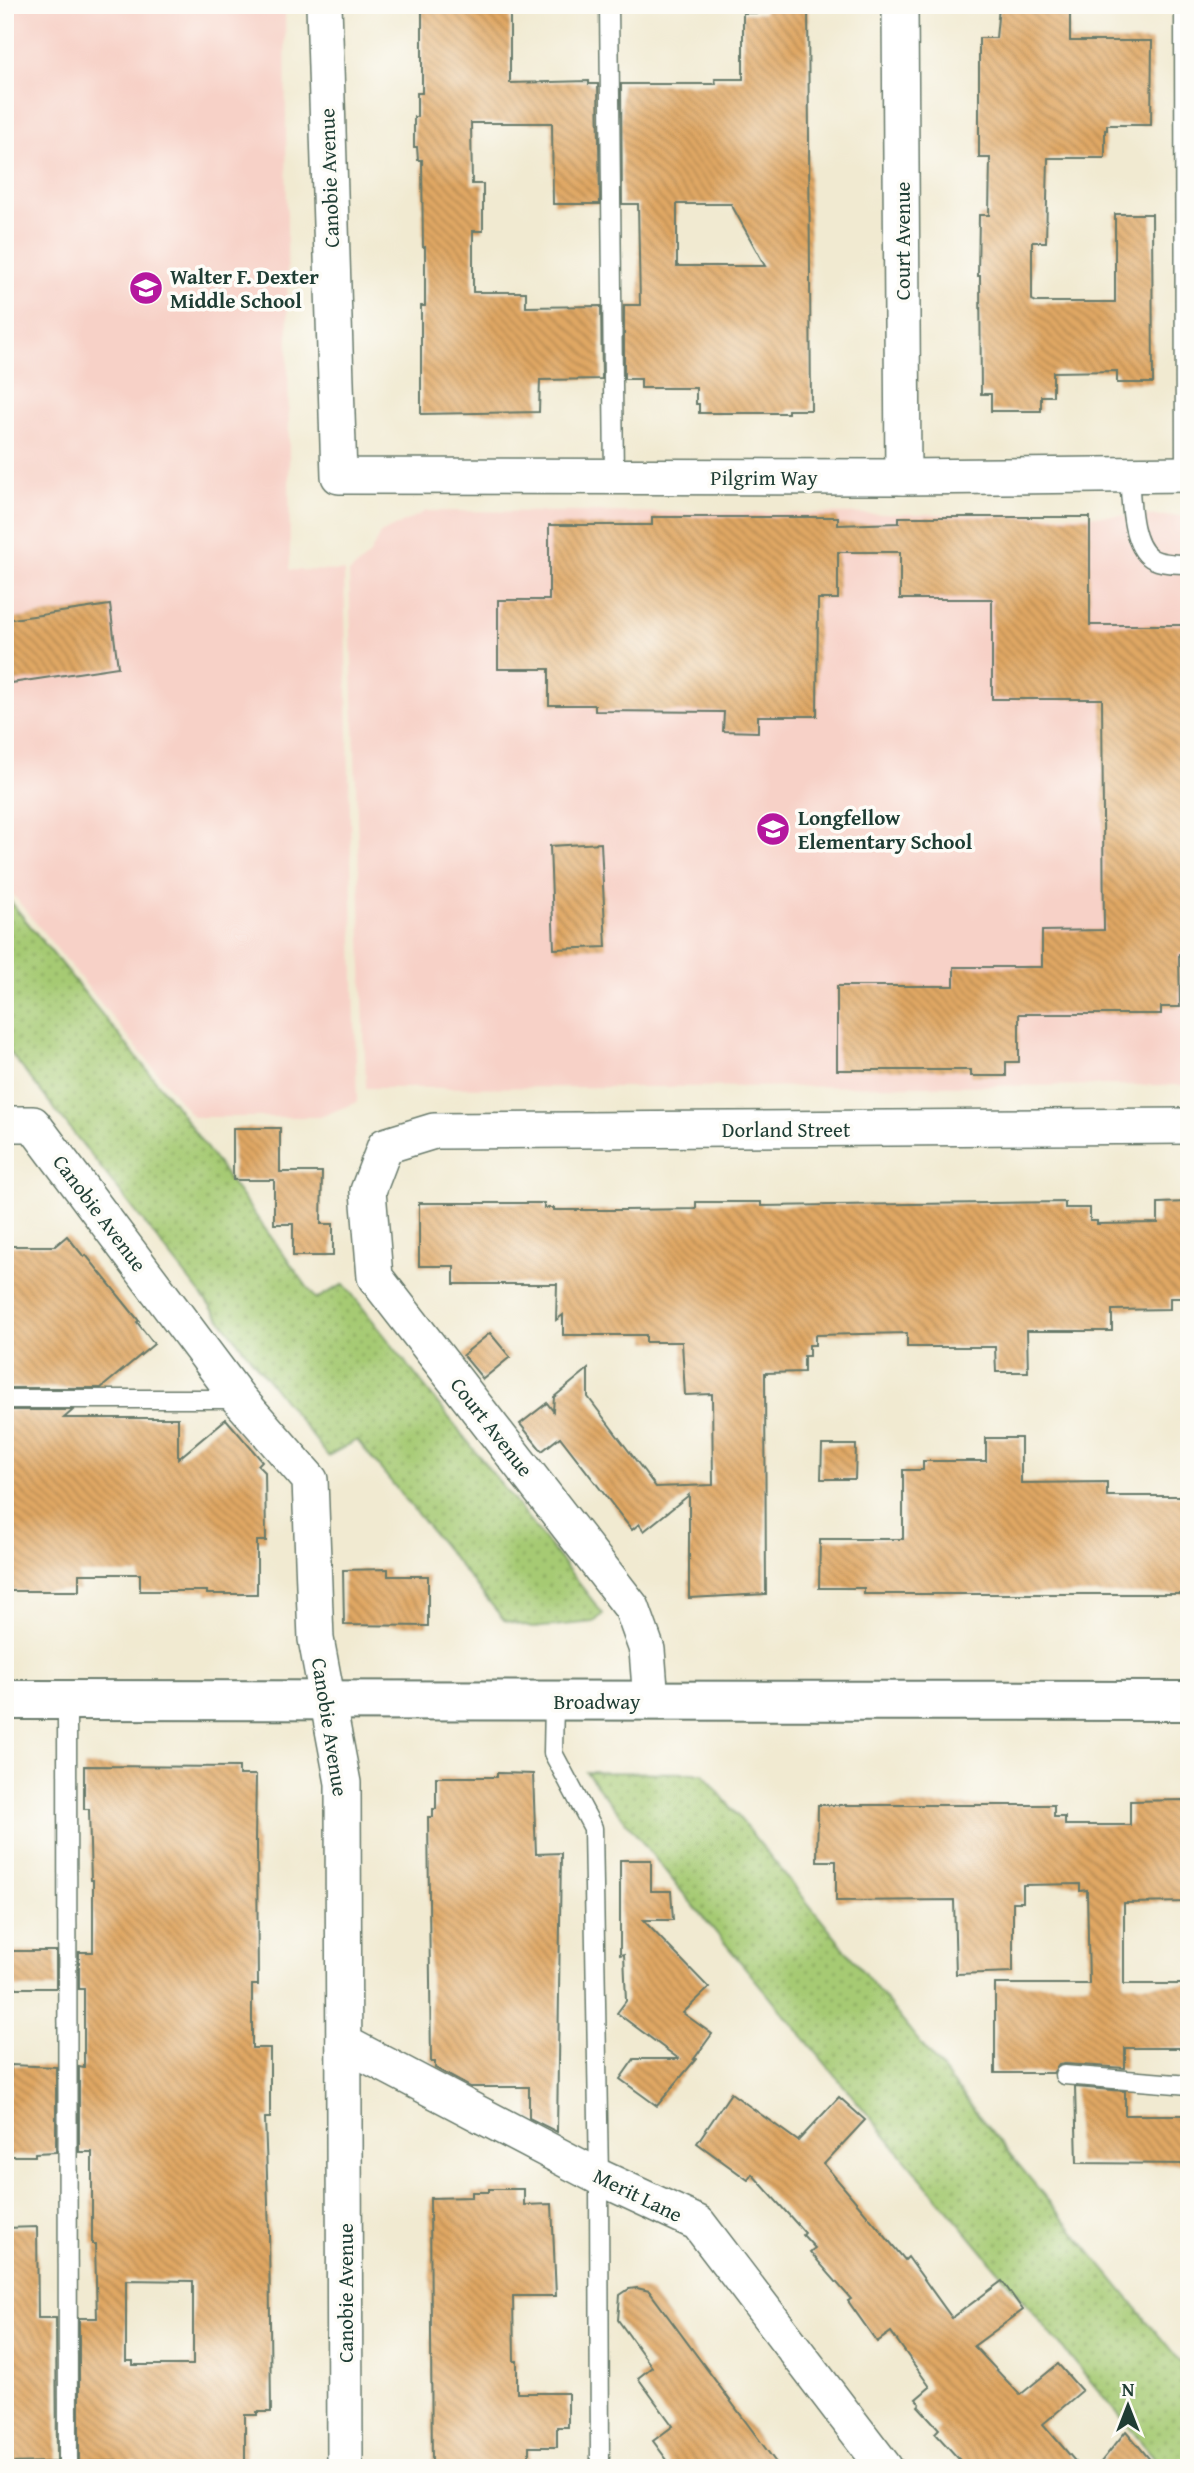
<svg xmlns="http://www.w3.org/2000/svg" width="1194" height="2473" font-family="'Gentium Book Plus',serif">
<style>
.built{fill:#f7d1c7}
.grass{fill:url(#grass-dots);stroke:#628454;stroke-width:2}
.building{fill:url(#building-back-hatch);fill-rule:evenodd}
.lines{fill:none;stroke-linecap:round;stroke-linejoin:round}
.service-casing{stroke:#687a6b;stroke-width:21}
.minor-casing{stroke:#687a6b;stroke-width:38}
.tertiary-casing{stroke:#687a6b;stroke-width:42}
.service{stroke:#fff;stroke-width:18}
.minor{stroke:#fff;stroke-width:35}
.tertiary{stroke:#fff;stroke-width:38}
.labels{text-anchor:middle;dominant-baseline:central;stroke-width:7;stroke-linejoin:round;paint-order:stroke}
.street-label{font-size:21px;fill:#1f3d34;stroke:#fdfcf7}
.poi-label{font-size:21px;font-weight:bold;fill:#1f3d34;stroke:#fdfcf7;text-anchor:start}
</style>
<defs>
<pattern id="grass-dots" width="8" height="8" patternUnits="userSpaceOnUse" patternTransform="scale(1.75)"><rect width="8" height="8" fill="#a6ca73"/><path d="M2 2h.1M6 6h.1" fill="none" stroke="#87a55f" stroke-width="1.8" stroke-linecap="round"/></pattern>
<pattern id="building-back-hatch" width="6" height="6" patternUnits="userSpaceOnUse" patternTransform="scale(1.75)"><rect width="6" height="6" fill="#e0a763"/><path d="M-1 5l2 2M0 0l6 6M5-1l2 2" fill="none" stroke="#b58952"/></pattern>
</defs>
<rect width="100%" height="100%" fill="#fdfcf7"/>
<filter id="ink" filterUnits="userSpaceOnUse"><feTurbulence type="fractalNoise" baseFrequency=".0143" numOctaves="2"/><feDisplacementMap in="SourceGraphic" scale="14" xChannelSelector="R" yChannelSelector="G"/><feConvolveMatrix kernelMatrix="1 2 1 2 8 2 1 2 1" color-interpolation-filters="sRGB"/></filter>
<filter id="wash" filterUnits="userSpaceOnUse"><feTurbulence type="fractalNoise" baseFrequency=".00686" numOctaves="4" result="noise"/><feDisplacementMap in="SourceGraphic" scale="28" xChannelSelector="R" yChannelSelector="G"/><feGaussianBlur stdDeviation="1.57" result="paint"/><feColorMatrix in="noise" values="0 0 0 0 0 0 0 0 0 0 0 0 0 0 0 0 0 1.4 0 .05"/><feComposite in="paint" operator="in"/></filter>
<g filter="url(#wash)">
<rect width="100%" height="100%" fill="#f1ead1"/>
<g class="built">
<polygon points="5,5 285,5 290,570 344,571 357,1102 320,1117 193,1117 5,885"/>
<polygon points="426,511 1189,516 1189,1085 366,1088 349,573 369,556 380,534"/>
</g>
<g class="grass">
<polygon points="5,895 173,1102 316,1299 344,1284 603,1614 594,1622 532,1628 504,1620 357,1440 328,1456 5,1046"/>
<polygon points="586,1772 703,1773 1004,2147 1189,2372 1189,2468 1163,2468 683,1893"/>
</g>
<g id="blocks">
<g class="building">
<polygon points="422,5 510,5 510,83 589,81 589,84 598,84 600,204 553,204 552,123 471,123 472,184 483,184 483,231 473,231 473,292 526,292 526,307 601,306 602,379 540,380 539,412 421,414 421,306 425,306 425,247 423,247 422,160 418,160 417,147 414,147 414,117 417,117 417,93 422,93"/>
<path d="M764,5H808L811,410H788V413H699V404H696V388H641V379H624V305H640L638,204H622L621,84H716L715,79H743V13H764ZM677,204H731L765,266H677Z"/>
<polygon points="999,7 1070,8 1070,41 1152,41 1151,125 1107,125 1107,130 1105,130 1105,158 1048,158 1046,242 1032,242 1032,300 1036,302 1115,302 1115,214 1152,214 1153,383 1117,383 1117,371 1053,372 1053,396 1041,396 1041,411 991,411 991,394 981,394 980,276 978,276 979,215 989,215 990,158 979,158 979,38 996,38"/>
<polygon points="652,517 838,517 838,525 899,523 899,517 1090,517 1090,625 1189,625 1189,954 1179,954 1180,1007 1161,1007 1161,1014 1019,1014 1019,1062 1006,1062 1006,1076 971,1076 971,1070 837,1070 837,986 954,986 954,967 1042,967 1042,931 1104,930 1102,699 992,699 992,599 900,599 900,552 838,552 838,599 818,599 817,716 758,716 758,732 723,731 724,712 595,711 595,705 549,705 549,669 498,669 498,600 549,600 549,525 652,525"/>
<polygon points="110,605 118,667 11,683 5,644 5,620"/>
<polygon points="601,843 606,947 554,949 550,846"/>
<polygon points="233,1128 280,1128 280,1172 322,1172 321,1224 333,1224 333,1256 293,1256 293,1224 274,1224 274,1180 233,1180"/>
<polygon points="696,1202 761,1202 761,1206 1065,1202 1065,1208 1090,1208 1090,1221 1097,1221 1097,1224 1158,1223 1158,1203 1189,1202 1189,1298 1170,1298 1170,1309 1112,1310 1112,1331 1027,1331 1028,1372 996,1372 995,1347 907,1347 907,1333 815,1335 815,1345 809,1345 809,1356 804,1356 804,1372 765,1373 766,1594 689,1598 689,1495 644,1531 639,1524 632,1530 560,1437 542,1451 520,1424 547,1403 553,1411 554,1397 588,1369 588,1397 656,1487 713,1485 712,1394 685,1395 682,1342 646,1342 646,1335 563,1335 563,1315 556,1320 557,1284 454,1284 454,1266 419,1266 419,1203 544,1203 544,1208 554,1208 554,1210 624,1210 696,1209"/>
<polygon points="67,1236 84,1257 86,1255 139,1321 137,1322 154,1344 101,1388 5,1388 5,1246 55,1246"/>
<polygon points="490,1333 510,1357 483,1379 463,1355"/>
<polygon points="5,1410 73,1410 64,1418 178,1418 178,1459 226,1419 262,1461 258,1465 265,1472 266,1541 257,1541 257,1594 207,1594 207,1591 140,1591 140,1574 79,1574 79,1591 5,1591"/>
<polygon points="986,1438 1021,1438 1021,1483 1107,1482 1107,1496 1185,1496 1185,1594 864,1594 864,1588 819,1588 820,1539 903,1539 903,1470 923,1470 923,1461 986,1461"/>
<polygon points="822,1445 856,1445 855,1479 821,1479"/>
<polygon points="388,1569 388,1576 428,1576 428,1626 344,1625 343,1570"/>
<path d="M84,1766L239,1767V1775H256L255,1841H257L258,1985H252V2048H270V2118H265L269,2232L271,2412H257V2415H245V2468H138V2461L79,2462V2318H97L95,2244H92V2152H79V2067L84,2068V1989H79V1952H93V1880H91L89,1809H84ZM126,2280L193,2281V2365H133V2361H126Z"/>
<polygon points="497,1773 533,1774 536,1854 561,1853 557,2132 529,2118 529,2087 470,2087 435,2068 435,2062 431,2062 428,1817 433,1817 433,1809 436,1809 436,1777 497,1777"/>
<polygon points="1186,1800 1186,1803 1189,1803 1189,1902 1124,1903 1124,1984 1189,1984 1189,2048 1125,2048 1125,2068 1065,2064 1059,2065 1053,2073 995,2073 995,1984 1089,1984 1087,1890 1080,1891 1080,1884 1023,1885 1023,1902 1013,1902 1013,1972 956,1974 954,1900 836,1901 836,1861 817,1861 818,1805 1054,1805 1054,1817 1065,1817 1065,1825 1130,1825 1130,1801"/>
<polygon points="620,1860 651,1860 651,1891 671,1891 673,1920 643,1920 709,1988 683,2013 712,2034 694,2059 696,2059 657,2106 620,2079 634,2059 679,2059 617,2013 626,2001 624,1954 620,1955"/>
<polygon points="5,1951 56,1951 56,1988 17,1988 5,1973"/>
<polygon points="11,2065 56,2067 56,2152 35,2153 35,2156 5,2156 5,2094 10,2094"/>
<polygon points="1075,2087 1125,2091 1125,2115 1189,2115 1189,2164 1077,2163"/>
<polygon points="731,2093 798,2141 839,2097 865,2120 824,2164 905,2260 908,2257 952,2318 1002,2281 1023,2310 974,2346 1020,2395 1058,2364 1082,2391 1043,2424 1081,2468 967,2468 935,2433 939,2429 918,2406 920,2404 916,2399 930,2387 891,2332 877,2342 848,2301 851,2299 810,2252 815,2248 803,2235 805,2233 752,2174 748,2180 697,2143"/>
<polygon points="489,2189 524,2189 524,2205 552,2204 556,2296 513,2296 514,2361 517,2361 517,2393 568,2393 568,2427 557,2427 557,2447 529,2447 529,2466 432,2468 430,2198 472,2197 472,2192 489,2192"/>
<polygon points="37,2227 38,2318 56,2318 57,2462 5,2463 5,2228"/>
<polygon points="637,2288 649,2291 780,2468 673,2468 653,2441 673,2426 638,2378 652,2367 618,2320 620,2295 629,2289"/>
<polygon points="1126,2431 1157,2468 1096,2468"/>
</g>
</g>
</g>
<g filter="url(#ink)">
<use href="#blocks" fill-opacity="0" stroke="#687a6b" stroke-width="2"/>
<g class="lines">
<g class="service-casing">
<g id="service">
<polyline points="609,5 614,477"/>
<polyline points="1184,5 1185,474"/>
<path d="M1129,475C1131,497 1130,544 1151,558C1160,564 1178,564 1189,564"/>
<polyline points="5,1399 239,1399"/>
<polyline points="67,1700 68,2468"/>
<polyline points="554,1701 553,1753 593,1828 599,2177 600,2468"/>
<polyline points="1064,2075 1189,2085"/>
</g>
</g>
<g class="minor-casing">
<g id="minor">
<polyline points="324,5 339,476 903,477 1189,474"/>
<polyline points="900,5 903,477"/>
<polyline points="5,1124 33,1124 239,1399 310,1480 316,1639 343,1783 345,2468"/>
<polyline points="651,1701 647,1650 632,1608 375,1277 368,1191 385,1146 434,1131 1189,1126"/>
<polyline points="344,2043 599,2177 698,2223 885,2468"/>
</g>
</g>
<g class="tertiary-casing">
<polyline id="tertiary" points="5,1700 1189,1701"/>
</g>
<use href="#service" class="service"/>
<use href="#minor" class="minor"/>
<use href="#tertiary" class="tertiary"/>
</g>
</g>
<defs>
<g id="school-disc" transform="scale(1.75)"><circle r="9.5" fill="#b5179e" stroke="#fdfcf7"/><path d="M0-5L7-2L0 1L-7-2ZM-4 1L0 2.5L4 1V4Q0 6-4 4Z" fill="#fff"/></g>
</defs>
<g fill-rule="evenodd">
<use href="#school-disc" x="146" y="288"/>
<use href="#school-disc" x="773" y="829"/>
</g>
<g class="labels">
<g class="street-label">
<text transform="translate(329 178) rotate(-92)">Canobie Avenue</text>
<text transform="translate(902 241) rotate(-90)">Court Avenue</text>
<text x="764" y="477">Pilgrim Way</text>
<text x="786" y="1129">Dorland Street</text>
<text transform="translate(100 1213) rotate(53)">Canobie Avenue</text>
<text transform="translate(492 1427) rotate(52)">Court Avenue</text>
<text x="597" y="1701">Broadway</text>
<text transform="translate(330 1727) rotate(81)">Canobie Avenue</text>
<text transform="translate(638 2195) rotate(26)">Merit Lane</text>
<text transform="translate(345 2293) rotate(-90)">Canobie Avenue</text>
</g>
<g class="poi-label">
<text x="170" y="276">Walter F. Dexter<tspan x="170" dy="24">Middle School</tspan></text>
<text x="798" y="817">Longfellow<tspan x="798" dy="24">Elementary School</tspan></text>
</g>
</g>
<rect width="1194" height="2473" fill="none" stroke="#fdfcf7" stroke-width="28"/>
<g transform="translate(1128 2406)" stroke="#fdfcf7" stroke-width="5" paint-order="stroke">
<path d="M0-5L12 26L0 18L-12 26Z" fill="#1f3d34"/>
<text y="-10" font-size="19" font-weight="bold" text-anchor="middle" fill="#1f3d34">N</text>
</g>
</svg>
